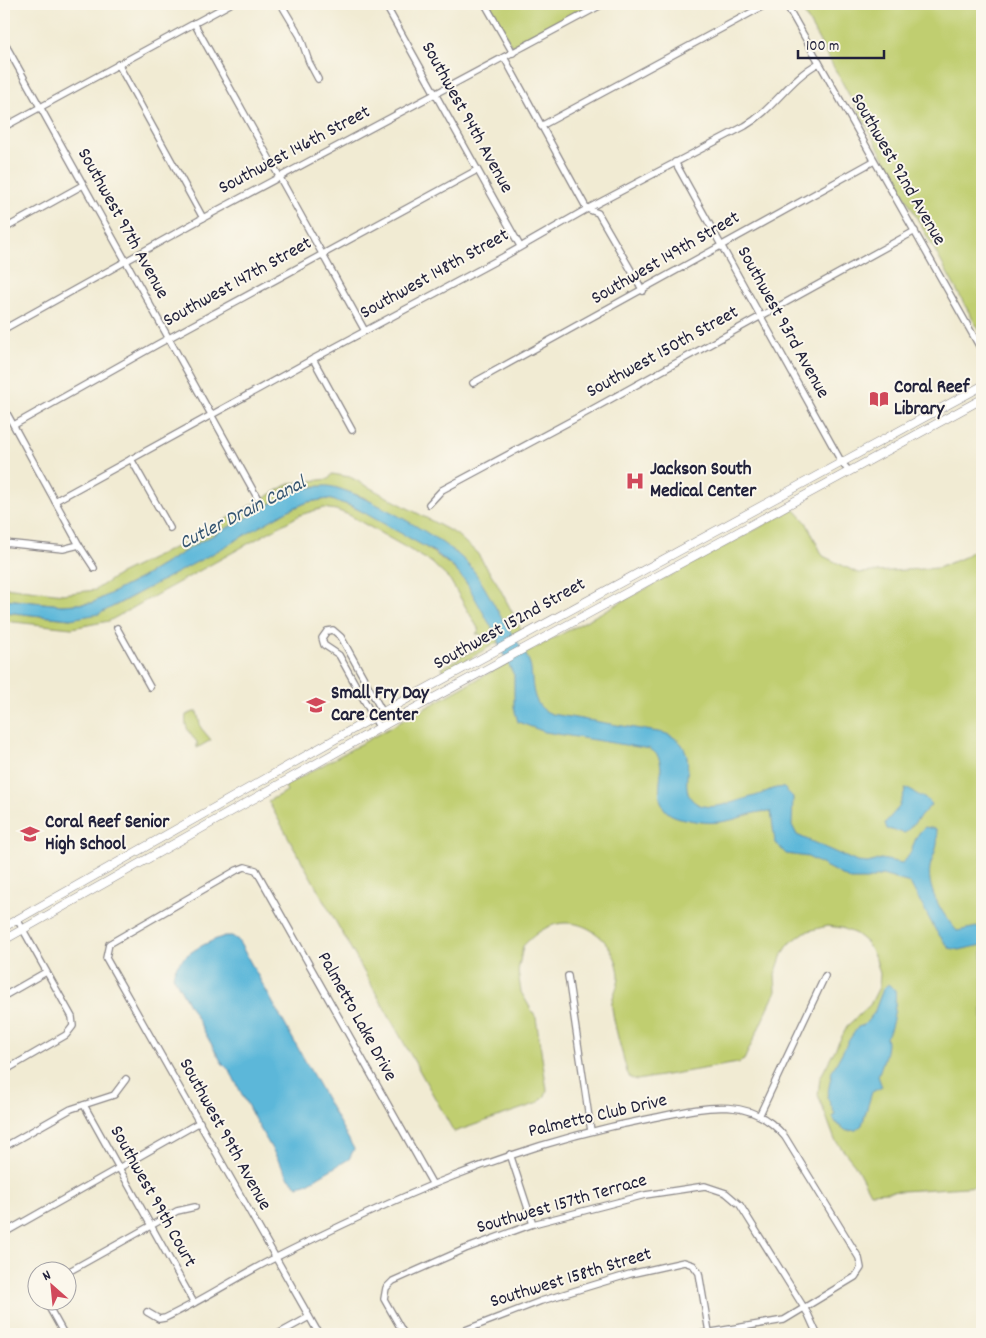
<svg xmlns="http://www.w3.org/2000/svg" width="986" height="1338" font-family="Dekko,sans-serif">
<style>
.green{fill:#c0ce70;stroke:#717856}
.water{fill:#5bb7d9;stroke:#3e6c8a}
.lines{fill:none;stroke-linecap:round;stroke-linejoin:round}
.minor-casing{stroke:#8a8687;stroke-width:8}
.major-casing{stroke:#8a8687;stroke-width:9}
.minor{stroke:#fff;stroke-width:5.5}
.major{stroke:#fff;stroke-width:8}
.labels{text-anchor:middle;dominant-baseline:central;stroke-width:4;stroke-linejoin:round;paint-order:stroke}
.street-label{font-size:19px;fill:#22223b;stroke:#fbf7ec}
.poi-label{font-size:19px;font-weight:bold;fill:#22223b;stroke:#fbf7ec;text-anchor:start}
.water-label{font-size:20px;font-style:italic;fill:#365672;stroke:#fbf7ec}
</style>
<rect width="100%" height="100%" fill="#fbf7ec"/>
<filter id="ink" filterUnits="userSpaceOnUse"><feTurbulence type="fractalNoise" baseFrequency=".02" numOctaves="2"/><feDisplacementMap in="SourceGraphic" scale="10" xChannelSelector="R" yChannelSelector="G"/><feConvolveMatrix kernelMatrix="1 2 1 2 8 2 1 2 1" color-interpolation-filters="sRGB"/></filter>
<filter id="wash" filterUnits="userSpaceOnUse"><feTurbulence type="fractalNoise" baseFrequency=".0096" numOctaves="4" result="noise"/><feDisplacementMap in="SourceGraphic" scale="20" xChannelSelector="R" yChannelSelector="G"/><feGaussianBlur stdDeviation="1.12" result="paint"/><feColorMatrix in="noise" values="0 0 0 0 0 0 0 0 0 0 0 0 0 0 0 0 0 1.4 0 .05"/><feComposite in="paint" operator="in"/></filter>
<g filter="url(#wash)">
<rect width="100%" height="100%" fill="#f1ebd3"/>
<g class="green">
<polygon points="489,4 594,4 516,47 511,45"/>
<polygon points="799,4 980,4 982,38 982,336"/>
<polygon points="332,474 350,477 456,534 477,553 497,583 522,631 512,635 510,633 465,561 432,536 363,497 337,488 316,486 298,490 277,502 275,500 264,509 200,542 141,578 92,603 62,605 4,599 4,587 63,594 95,590 118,575 180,545 291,483 329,479"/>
<path d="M328,499C358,504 439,551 459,574C474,590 487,619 498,639V642L445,673L442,668L461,657L460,653L464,656L482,646L480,641L483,639L480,634H476L479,630L450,580L431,562L349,515L336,510L323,508L300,515L109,621L72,628L4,621V612L70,619L115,606L287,511L308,502Z"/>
<path d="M794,509L806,522L823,556L858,573L938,568L964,557L982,544V1186L870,1193L855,1165L835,1140L818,1095L820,1078L848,1025L870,1005L879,987L880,974L876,959L866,942L856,934L842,928L827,926L805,932L789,944L781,957L775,975L776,991L744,1060L738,1063L637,1080L630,1078L627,1072C622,1051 615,1030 612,1008C610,997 620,986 619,975C616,939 578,910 544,929C536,933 529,940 523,946L518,971L521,992L536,1018L547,1090L545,1096L538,1103L454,1132L268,801L287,791L285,786L465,686Z"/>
<path d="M194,712H197L201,728L211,740L197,748V742C189,733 184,727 186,715Z"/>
</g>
<g class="water">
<path d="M328,486C359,490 450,542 470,566C486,586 496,611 510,631C516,641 526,652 530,664C534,682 529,706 552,714L664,733C708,748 672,788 696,803C711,813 740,799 755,796C766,793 773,786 784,788L793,797L792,825L797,835L857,862L868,863L881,859L902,863C915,854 911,837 925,827L936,829C940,843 935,851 931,863C924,886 942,914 957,931L982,926V945L959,950L949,948L936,931L910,883L882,875L867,880H851L808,857L786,854L775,842L771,812C758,809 740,819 726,821C711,824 699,822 684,819C673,816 665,814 661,802C655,784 670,760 650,749L545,732L518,722L514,708V675L499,646L498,639L466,582L452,566L436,553L352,506L328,499L308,502L287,511L212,554L99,614L70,619L4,612V599L62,605L92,603L141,578L200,542L264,509C280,497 305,485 328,486Z"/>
<polygon points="906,788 929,801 931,805 905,833 887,829 885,823 899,807"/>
<path d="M225,936H232L238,940L354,1149L349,1159L306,1184L298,1186L288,1177L254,1118L230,1071L222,1063L173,976C174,957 209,941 225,936Z"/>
<path d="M888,984L895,990C897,1000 893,1030 886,1037C890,1046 881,1067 878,1076L882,1087L872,1092L862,1125L856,1130L847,1131L837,1124L833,1118L835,1114L827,1097L832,1071L849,1040L858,1027L864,1025L874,1013L883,989Z"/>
</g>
</g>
<g filter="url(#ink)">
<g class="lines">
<g class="minor-casing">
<g id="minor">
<polyline points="281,4 300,36 309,62 318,79"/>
<polyline points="385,4 520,246"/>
<polyline points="485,4 513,53"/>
<polyline points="786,4 982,351"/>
<polyline points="194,23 365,331"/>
<polyline points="4,42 258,499"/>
<polyline points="504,57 587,209 598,213 643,291"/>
<polyline points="118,64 203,218"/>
<polyline points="541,126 767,4"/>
<polyline points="4,127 230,4"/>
<polyline points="675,162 842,463 849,471"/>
<polyline points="4,229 83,185"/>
<polyline points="4,329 203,218 603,4"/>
<polyline points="313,359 352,430"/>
<polyline points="473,383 874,161"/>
<polyline points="4,408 79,545 94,568"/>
<polyline points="14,425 158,344 477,170"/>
<polyline points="131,459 170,528"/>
<path d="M55,501L313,359L503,257L587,209L745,126C774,109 790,78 819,63"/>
<polyline points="429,504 442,490 580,416 915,231"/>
<polyline points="4,543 63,549 79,545"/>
<polyline points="117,628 150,687"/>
<polyline points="379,727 339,655 324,645 322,638 327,631 333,630 341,637 388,722"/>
<polyline points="568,976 591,1131"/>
<polyline points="4,996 46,972"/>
<polyline points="4,1071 66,1035 73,1026 72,1017 17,919"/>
<polyline points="84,1105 194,1303"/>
<polyline points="760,1114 825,976"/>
<polyline points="4,1147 71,1109 114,1095 126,1079"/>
<polyline points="510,1154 533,1224"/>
<polyline points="4,1233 200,1122"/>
<polyline points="68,1272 177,1211 195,1207"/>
<polyline points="45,1300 64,1334"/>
<path d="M147,1312L159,1319L165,1318C199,1302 231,1281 265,1263C389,1200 510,1145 648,1119C697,1109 749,1092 785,1137L859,1258L861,1268L855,1277L784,1320L700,1334"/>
<polyline points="278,1334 309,1317"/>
<polyline points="319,1334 106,958 109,944 237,870 245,867 256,870 432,1183"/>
<polyline points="404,1334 384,1299 386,1288 393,1281 465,1249 533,1224 645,1195 705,1186 726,1193 740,1205 808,1314 817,1334"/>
<polyline points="455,1334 541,1301 630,1274 684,1262 693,1265 699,1273 709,1332"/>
</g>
</g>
<g class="major-casing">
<g id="major">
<polyline points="4,927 383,712 982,386"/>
<polyline points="4,940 395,719 982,399"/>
</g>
</g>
<use href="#minor" class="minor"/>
<use href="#major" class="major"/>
</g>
</g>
<defs>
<g id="library-bare" transform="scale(1.5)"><path d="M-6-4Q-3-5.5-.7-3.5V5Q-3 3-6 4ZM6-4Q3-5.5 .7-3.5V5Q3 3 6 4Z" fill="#d1495b" stroke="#fbf7ec" stroke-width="2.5" paint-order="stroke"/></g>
<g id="hospital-bare" transform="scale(1.5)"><path d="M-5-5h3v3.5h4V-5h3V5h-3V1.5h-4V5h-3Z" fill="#d1495b" stroke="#fbf7ec" stroke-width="2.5" paint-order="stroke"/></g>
<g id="school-bare" transform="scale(1.5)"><path d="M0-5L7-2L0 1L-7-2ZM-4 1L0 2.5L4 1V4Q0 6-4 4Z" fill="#d1495b" stroke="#fbf7ec" stroke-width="2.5" paint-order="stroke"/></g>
</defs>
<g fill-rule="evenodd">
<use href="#library-bare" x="879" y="399"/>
<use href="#hospital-bare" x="635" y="481"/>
<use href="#school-bare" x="316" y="705"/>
<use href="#school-bare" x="30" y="834"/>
</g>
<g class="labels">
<g class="street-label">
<text transform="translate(466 118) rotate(61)">Southwest 94th Avenue</text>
<text transform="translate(295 151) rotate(-28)">Southwest 146th Street</text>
<text transform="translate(897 170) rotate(60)">Southwest 92nd Avenue</text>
<text transform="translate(122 224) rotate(61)">Southwest 97th Avenue</text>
<text transform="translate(666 259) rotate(-30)">Southwest 149th Street</text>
<text transform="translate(435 275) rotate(-29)">Southwest 148th Street</text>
<text transform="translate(238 283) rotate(-29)">Southwest 147th Street</text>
<text transform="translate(782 323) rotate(61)">Southwest 93rd Avenue</text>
<text transform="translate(663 353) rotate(-29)">Southwest 150th Street</text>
<text transform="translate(510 625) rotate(-29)">Southwest 152nd Street</text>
<text transform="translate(356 1017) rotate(61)">Palmetto Lake Drive</text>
<text transform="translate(598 1117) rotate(-13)">Palmetto Club Drive</text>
<text transform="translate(224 1135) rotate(61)">Southwest 99th Avenue</text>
<text transform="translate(152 1197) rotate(61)">Southwest 99th Court</text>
<text transform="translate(562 1205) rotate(-16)">Southwest 157th Terrace</text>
<text transform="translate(571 1279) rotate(-17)">Southwest 158th Street</text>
</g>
<g class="poi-label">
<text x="894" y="388">Coral Reef<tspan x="894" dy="22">Library</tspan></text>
<text x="650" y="470">Jackson South<tspan x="650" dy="22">Medical Center</tspan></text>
<text x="331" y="694">Small Fry Day<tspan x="331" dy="22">Care Center</tspan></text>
<text x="45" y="823">Coral Reef Senior<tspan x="45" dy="22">High School</tspan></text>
</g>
<g class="water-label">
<text transform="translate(243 514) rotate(-27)">Cutler Drain Canal</text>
</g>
</g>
<rect width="986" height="1338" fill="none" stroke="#fbf7ec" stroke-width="20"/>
<g transform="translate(52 1286) rotate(333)"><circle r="24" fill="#fbf7ec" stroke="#a4a2a5"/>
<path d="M0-4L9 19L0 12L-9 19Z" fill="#d1495b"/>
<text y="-8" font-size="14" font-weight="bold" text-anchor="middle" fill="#22223b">N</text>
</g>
<path d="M798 50v8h86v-8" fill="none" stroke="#22223b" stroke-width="2.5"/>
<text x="806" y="50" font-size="15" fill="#22223b" stroke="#fbf7ec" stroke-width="4" paint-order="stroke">100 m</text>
</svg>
